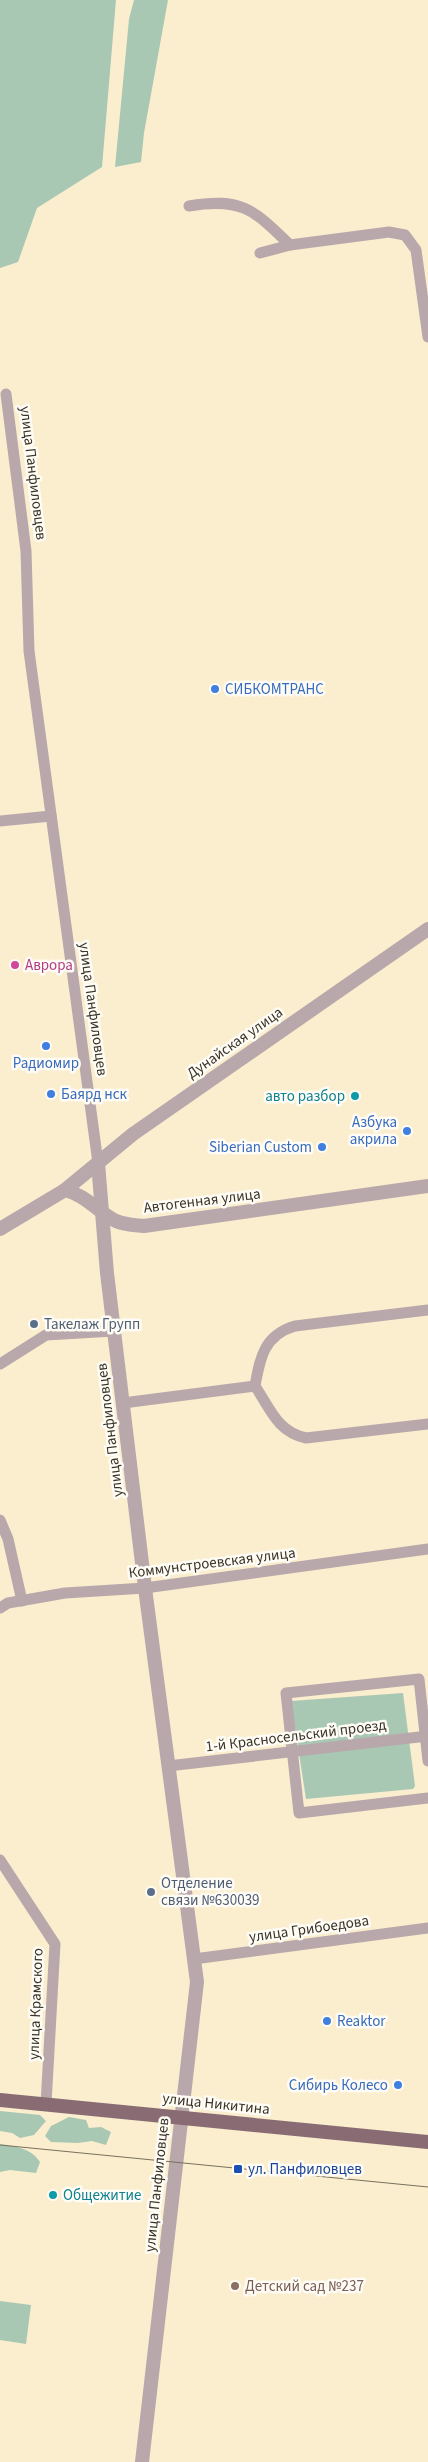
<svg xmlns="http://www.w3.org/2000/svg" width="428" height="2462" font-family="'Source Sans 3',sans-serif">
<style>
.green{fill:#a9c8b3}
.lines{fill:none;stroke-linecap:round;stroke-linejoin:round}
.minor{stroke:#b8a8ab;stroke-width:11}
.tertiary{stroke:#b8a8ab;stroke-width:14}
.primary{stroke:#896c73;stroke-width:14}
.tram{stroke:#78715e;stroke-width:1}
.shop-dot{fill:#3f7fe0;stroke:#fffcf6;stroke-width:2}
.hotel-dot{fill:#d1479c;stroke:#fffcf6;stroke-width:2}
.culture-dot{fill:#0f9aa8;stroke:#fffcf6;stroke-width:2}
.service-dot{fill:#5c6f8a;stroke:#fffcf6;stroke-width:2}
.transit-dot{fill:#1a4fb4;stroke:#fffcf6;stroke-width:2}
.education-dot{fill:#8d6e63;stroke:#fffcf6;stroke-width:2}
.labels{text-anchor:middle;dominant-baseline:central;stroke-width:5;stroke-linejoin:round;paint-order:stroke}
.street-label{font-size:15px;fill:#383427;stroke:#fffcf6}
.shop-label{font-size:15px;fill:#366cbe;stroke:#fffcf6;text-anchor:start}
.hotel-label{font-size:15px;fill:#b23c85;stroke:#fffcf6;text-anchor:start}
.culture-label{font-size:15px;fill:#0d838f;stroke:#fffcf6;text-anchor:end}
.service-label{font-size:15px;fill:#4e5e75;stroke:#fffcf6;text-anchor:start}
.transit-label{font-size:15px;fill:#164399;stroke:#fffcf6;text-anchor:start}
.education-label{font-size:15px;fill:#785e54;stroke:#fffcf6;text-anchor:start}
</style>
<rect width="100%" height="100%" fill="#faeece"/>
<g class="green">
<polygon points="0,0 116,0 102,167 37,208 18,262 0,268"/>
<polygon points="134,0 168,0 144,133 141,162 115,167 129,19"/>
<polygon points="403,1693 415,1786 413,1789 306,1799 291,1701"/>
<polygon points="0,2111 40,2115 46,2121 34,2135 20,2138 12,2133 0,2131"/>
<polygon points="69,2117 86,2120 89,2128 101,2127 111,2132 106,2145 92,2141 78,2143 51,2142 45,2136 51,2126"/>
<path d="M0,2144C15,2146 31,2148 40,2162L36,2173L10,2170L0,2172Z"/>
<polygon points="0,2301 31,2305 26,2344 0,2340"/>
</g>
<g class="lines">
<g class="minor">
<path d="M189,206C242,197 254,210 290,245"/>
<polyline points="260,253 290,245 389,232 405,235 416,250 428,337"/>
<polyline points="6,394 26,551 29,651 98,1163"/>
<polyline points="0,821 51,816"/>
<polyline points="0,1364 46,1335 114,1331"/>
<path d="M255,1386C260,1358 264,1335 295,1326L428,1310"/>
<path d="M123,1403L255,1386C270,1408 277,1432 306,1438L428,1424"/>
<polyline points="0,1520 8,1539 22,1601"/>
<polyline points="0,1608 8,1603 65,1593 145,1588 428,1549"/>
<polyline points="428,1761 419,1679 286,1693 299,1813 428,1798"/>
<polyline points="168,1766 428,1736"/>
<polyline points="0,1860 55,1944 46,2104"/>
<polyline points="194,1959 428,1928"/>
</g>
<g class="tertiary">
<polyline points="98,1163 107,1273 145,1588 197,1982 142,2462"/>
<polyline points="65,1190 133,1134 428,929"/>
<path d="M0,1229L65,1190C86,1195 98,1212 116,1221C125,1225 135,1225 144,1226L428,1186"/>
</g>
<polyline class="primary" points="0,2100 428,2142"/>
<polyline class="tram" points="0,2145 428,2187"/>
</g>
<g class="shop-dot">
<circle cx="215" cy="689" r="5"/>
<circle cx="46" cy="1046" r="5"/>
<circle cx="51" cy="1094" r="5"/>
<circle cx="407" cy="1131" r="5"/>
<circle cx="322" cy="1147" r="5"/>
<circle cx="327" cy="2021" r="5"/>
<circle cx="398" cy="2085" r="5"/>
</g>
<circle class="hotel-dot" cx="15" cy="965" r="5"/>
<g class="culture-dot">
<circle cx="355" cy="1096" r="5"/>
<circle cx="53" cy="2195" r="5"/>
</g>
<g class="service-dot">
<circle cx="34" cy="1324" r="5"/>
<circle cx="151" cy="1892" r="5"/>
</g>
<rect class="transit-dot" x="233" y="2164" width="10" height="10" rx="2.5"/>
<circle class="education-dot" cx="235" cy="2286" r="5"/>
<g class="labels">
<g class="street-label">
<text transform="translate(33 473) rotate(83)">улица Панфиловцев</text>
<text transform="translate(93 1009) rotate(82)">улица Панфиловцев</text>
<text transform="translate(235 1043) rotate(-35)">Дунайская улица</text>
<text transform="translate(202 1201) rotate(-7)">Автогенная улица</text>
<text transform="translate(110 1430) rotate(-97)">улица Панфиловцев</text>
<text transform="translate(212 1563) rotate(-7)">Коммунстроевская улица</text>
<text transform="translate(296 1736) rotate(-7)">1-й Красносельский проезд</text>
<text transform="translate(309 1929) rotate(-8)">улица Грибоедова</text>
<text transform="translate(36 2004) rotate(-88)">улица Крамского</text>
<text transform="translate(216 2104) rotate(6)">улица Никитина</text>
<text transform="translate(157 2185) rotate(-84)">улица Панфиловцев</text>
</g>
<g class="shop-label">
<text x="225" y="689">СИБКОМТРАНС</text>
<text x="46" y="1063" text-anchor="middle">Радиомир</text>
<text x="61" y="1094">Баярд нск</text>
<text x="397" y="1122" text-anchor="end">Азбука<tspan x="397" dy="17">акрила</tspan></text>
<text x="312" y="1147" text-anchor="end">Siberian Custom</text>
<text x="337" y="2021">Reaktor</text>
<text x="388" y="2085" text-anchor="end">Сибирь Колесо</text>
</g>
<g class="hotel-label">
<text x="25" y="965">Аврора</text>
</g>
<g class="culture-label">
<text x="345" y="1096">авто разбор</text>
<text x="63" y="2195" text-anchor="start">Общежитие</text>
</g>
<g class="service-label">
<text x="44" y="1324">Такелаж Групп</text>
<text x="161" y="1883">Отделение<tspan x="161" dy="17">связи №630039</tspan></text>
</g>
<g class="transit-label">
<text x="248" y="2169">ул. Панфиловцев</text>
</g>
<g class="education-label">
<text x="245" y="2286">Детский сад №237</text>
</g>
</g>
</svg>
